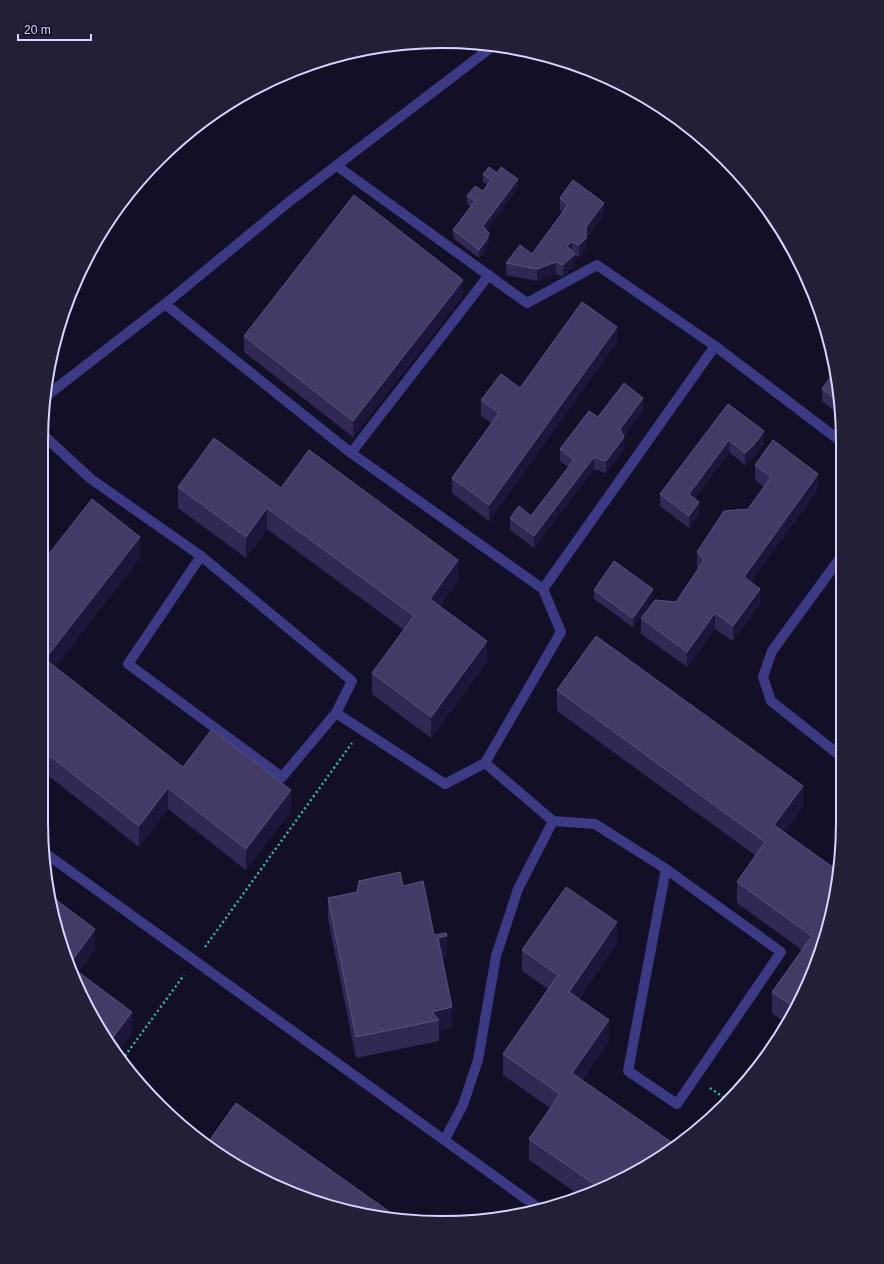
<svg xmlns="http://www.w3.org/2000/svg" width="884" height="1264" font-family="Arial,sans-serif">
<style>
.lines{fill:none;stroke-linecap:round;stroke-linejoin:round}
.path{stroke:#2fb8b0;stroke-width:2.5;stroke-dasharray:2 3;stroke-linecap:butt}
.minor{stroke:#3d3a85;stroke-width:10}
.wall{fill:#312854}
.shaded-wall{fill:#1d163a}
.building{fill:#433a66;stroke:#5a527e}
.rim{fill:none;stroke:#d9d4ff;stroke-width:2}
</style>
<rect width="100%" height="100%" fill="#130f26"/>
<g class="lines">
<g class="path">
<polyline points="205,947 352,743"/>
<polyline points="122,1060 184,975"/>
<polyline points="710,1088 729,1101"/>
</g>
<g class="minor">
<polyline points="337,166 527,303 597,265 715,346 843,443"/>
<polyline points="165,304 351,453 543,589 561,632 485,763 445,784 336,713"/>
<polyline points="45,397 165,304 290,201 493,46"/>
<polyline points="42,434 91,479 201,556"/>
<polyline points="351,453 489,275"/>
<polyline points="843,554 772,651 763,677 771,701 843,758"/>
<polygon points="201,556 352,681 336,713 282,777 128,664"/>
<polyline points="543,589 715,346"/>
<polyline points="485,763 553,821 595,824 666,869 781,952 677,1104 628,1071 666,869"/>
<polyline points="45,853 540,1209"/>
<polyline points="445,1139 463,1105 478,1060 496,956 518,889 553,821"/>
</g>
</g>
<g class="wall">
<polygon points="483,174 518,188 486,230 489,241 486,249 479,258 453,238 453,230 471,206 467,204 467,196 483,191 487,185 483,182"/>
<polygon points="560,198 604,215 586,239 586,250 579,257 575,255 575,266 563,277 556,274 537,281 506,275 506,263 532,254 563,212 560,210"/>
<polygon points="463,296 353,437 244,352 244,336"/>
<polygon points="617,342 489,521 452,493 452,478 491,423 481,416 481,400 520,388"/>
<polygon points="836,370 840,415 822,401 822,389"/>
<polygon points="728,404 764,443 753,458 745,465 729,452 695,498 699,514 689,528 660,506 660,494"/>
<polygon points="643,410 624,436 624,449 606,473 594,469 534,548 510,530 510,518 531,516 568,467 560,461 560,449 598,417"/>
<polygon points="755,465 818,489 751,582 760,604 733,641 715,629 687,667 641,634 641,618 676,602 698,569 697,567 697,552 748,509 764,487 755,480"/>
<polygon points="178,487 281,488 458,581 440,606 487,662 431,738 372,694 372,673 404,630 267,529 246,558 178,508"/>
<polygon points="140,558 55,667 183,767 291,811 246,870 168,809 139,847 41,770 41,564"/>
<polygon points="594,590 653,598 633,627 594,599"/>
<polygon points="557,690 803,807 784,832 838,871 812,976 787,1024 772,1013 772,992 802,950 737,903 737,882 756,856 557,711"/>
<polygon points="403,886 447,957 442,958 452,1028 439,1031 439,1041 356,1058 328,919 328,898"/>
<polygon points="617,943 579,999 609,1041 582,1080 620,1182 579,1195 529,1160 529,1139 550,1108 503,1075 503,1054 548,989 522,971 522,950"/>
</g>
<g class="shaded-wall">
<polygon points="518,179 518,188 483,234 483,226"/>
<polygon points="604,203 604,215 586,239 586,250 579,257 579,245 586,227"/>
<polygon points="489,233 489,241 486,249 479,258 479,250"/>
<polygon points="572,242 572,254 567,246"/>
<polygon points="575,254 575,266 563,277 563,265"/>
<polygon points="556,262 556,274 537,281 537,269"/>
<polygon points="463,280 463,296 353,437 353,421"/>
<polygon points="617,327 617,342 489,521 489,505"/>
<polygon points="643,398 643,410 620,441 620,429"/>
<polygon points="764,431 764,443 753,458 745,465 745,453"/>
<polygon points="624,437 624,449 606,473 606,461"/>
<polygon points="729,440 729,452 689,506 689,494"/>
<polygon points="594,457 594,469 534,548 534,536"/>
<polygon points="818,474 818,489 744,592 744,577"/>
<polygon points="699,502 699,514 689,528 689,516"/>
<polygon points="267,508 267,529 246,558 246,537"/>
<polygon points="140,537 140,558 45,680 45,659"/>
<polygon points="458,560 458,581 430,620 430,599"/>
<polygon points="653,589 653,598 633,627 633,618"/>
<polygon points="760,589 760,604 733,641 733,626"/>
<polygon points="715,613 715,629 687,667 687,652"/>
<polygon points="487,641 487,662 431,738 431,717"/>
<polygon points="803,786 803,807 774,846 774,825"/>
<polygon points="168,788 168,809 139,847 139,826"/>
<polygon points="291,790 291,811 246,870 246,849"/>
<polygon points="834,904 829,922 829,912"/>
<polygon points="617,922 617,943 569,1013 569,992"/>
<polygon points="95,929 95,950 74,979 69,965"/>
<polygon points="447,936 447,957 438,959 438,938"/>
<polygon points="452,1007 452,1028 439,1031 439,1020 432,1012"/>
<polygon points="132,1012 132,1033 117,1054 108,1044"/>
<polygon points="609,1020 609,1041 572,1094 572,1073"/>
</g>
<g class="building">
<polygon points="489,167 497,173 501,167 518,179 483,226 489,233 486,241 479,250 453,230 475,201 467,196 475,186 483,191 491,180 483,174"/>
<polygon points="573,180 604,203 586,227 586,238 579,245 572,242 567,246 575,254 563,265 556,262 537,269 506,263 520,245 532,254 568,205 560,198"/>
<polygon points="354,195 463,280 353,421 244,336"/>
<polygon points="582,302 617,327 489,505 452,478 499,413 481,400 501,374 520,388"/>
<polygon points="836,370 839,402 822,389 831,376"/>
<polygon points="624,383 643,398 620,429 624,437 606,461 594,457 534,536 510,518 519,506 531,516 574,460 560,449 589,411 598,417"/>
<polygon points="728,404 764,431 753,446 745,453 729,440 689,494 699,502 689,516 660,494"/>
<polygon points="214,438 281,488 309,450 458,560 430,599 487,641 431,717 372,673 414,616 267,508 246,537 178,487"/>
<polygon points="773,440 818,474 744,577 760,589 733,626 715,613 687,652 641,618 655,600 676,602 704,560 697,552 724,511 748,509 771,477 755,465"/>
<polygon points="92,499 140,537 45,659 183,767 212,729 291,790 246,849 168,788 139,826 41,749 41,564"/>
<polygon points="614,561 653,589 633,618 594,590"/>
<polygon points="596,636 803,786 774,825 838,871 835,900 834,904 829,912 831,914 812,976 795,1008 772,992 812,936 737,882 765,842 557,690"/>
<polygon points="400,872 403,886 423,881 434,935 446,933 447,936 438,938 452,1007 432,1012 439,1020 356,1037 328,898 357,892 359,881"/>
<polygon points="566,887 617,922 569,992 609,1020 572,1073 677,1146 665,1155 620,1182 600,1188 529,1139 560,1094 503,1054 558,975 522,950"/>
<polygon points="51,896 95,929 69,965 132,1012 108,1044 72,976 55,926"/>
<polygon points="236,1103 401,1220 390,1220 288,1192 241,1169 207,1144"/>
</g>
<path d="M0 0H884V1264H0ZM442 48H442A394 394 0 0 1 836 442V822A394 394 0 0 1 442 1216H442A394 394 0 0 1 48 822V442A394 394 0 0 1 442 48Z" fill="#231f37" fill-rule="evenodd"/>
<path class="rim" d="M442 48H442A394 394 0 0 1 836 442V822A394 394 0 0 1 442 1216H442A394 394 0 0 1 48 822V442A394 394 0 0 1 442 48Z"/>
<path d="M18 34v6h73v-6" fill="none" stroke="#d9d4ff" stroke-width="2"/>
<text x="24" y="34" font-size="12" fill="#d9d4ff" stroke="#130f26" stroke-width="3" paint-order="stroke">20 m</text>
</svg>
